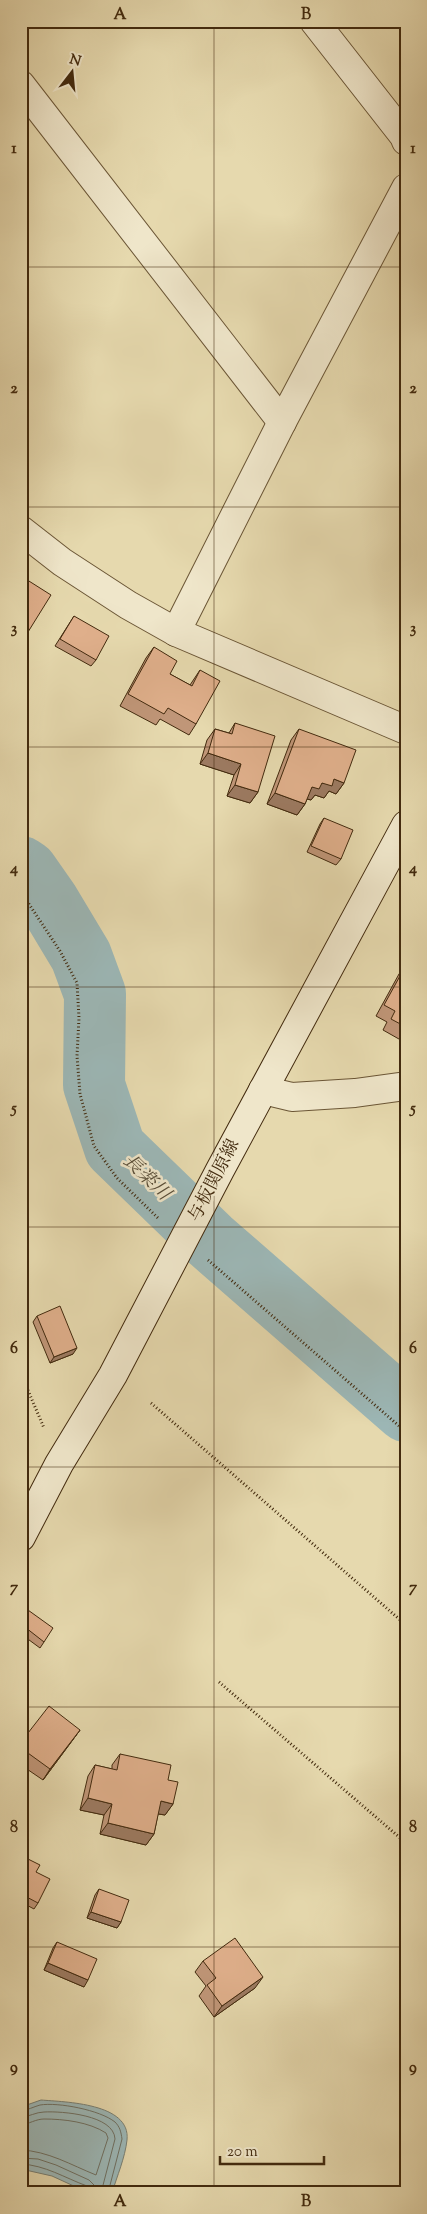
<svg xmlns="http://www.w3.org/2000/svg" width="427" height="2214" font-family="'Sorts Mill Goudy','Noto Serif JP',serif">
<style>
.water{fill:#9cb7b6;stroke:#787f73}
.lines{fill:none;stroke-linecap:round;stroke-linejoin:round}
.shore{stroke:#6f7062;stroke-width:1}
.river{stroke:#9cb7b6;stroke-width:62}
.street-casing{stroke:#6b5636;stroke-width:30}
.secondary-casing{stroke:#422a0e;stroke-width:30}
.path{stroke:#422a0e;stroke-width:3;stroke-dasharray:1 2.5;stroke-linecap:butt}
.street{stroke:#efe6ca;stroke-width:28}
.secondary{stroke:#efe6ca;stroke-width:28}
.wall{fill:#c09678;stroke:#422a0e}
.shaded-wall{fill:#9c7a61;stroke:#422a0e}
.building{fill:#dfaf8b;stroke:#422a0e}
.grid{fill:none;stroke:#422a0e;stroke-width:1;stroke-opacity:0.55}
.labels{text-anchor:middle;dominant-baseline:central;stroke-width:5;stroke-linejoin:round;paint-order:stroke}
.street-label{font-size:18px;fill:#422a0e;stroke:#efe6ca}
.water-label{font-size:19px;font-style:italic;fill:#584d38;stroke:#efe6ca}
.neatline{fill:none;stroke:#422a0e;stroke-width:2}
.grid-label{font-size:16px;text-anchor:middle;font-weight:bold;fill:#422a0e}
</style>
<rect width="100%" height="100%" fill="#e6d9ae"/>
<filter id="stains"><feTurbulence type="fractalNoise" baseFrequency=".004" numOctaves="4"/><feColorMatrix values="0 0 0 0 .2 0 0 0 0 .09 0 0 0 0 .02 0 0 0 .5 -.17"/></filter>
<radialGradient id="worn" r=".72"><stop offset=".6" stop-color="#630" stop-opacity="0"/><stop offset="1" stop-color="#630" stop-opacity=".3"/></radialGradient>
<path class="water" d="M41,2100C65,2102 131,2103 127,2140C125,2158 117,2176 112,2193H89L52,2176L21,2169V2107Z"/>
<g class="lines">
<g class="shore">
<path d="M21,2111C28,2110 33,2107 40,2105C58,2102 100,2110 115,2122C120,2127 121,2132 122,2139L108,2193"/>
<path d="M21,2117C29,2117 36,2112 44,2112C62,2111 114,2115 115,2139L101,2193"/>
<path d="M21,2125C29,2124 36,2119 44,2119C64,2119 89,2122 106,2133L108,2138L96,2175C71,2165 48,2151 21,2150"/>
<polyline points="21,2158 38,2159 56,2165 89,2180 94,2185 96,2193"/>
<path d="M21,2164C45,2165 65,2178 87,2186L90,2193"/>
</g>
<polyline class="river" points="21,867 27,871 48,901 81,956 95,994 94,1085 115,1148 210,1240 406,1411"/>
<g class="street-casing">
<g id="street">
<polyline points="314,21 404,136 406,141"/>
<polyline points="21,85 282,422"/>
<polyline points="21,530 62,562 128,605 176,632 406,730"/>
<polyline points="176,632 282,422 406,188"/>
<polyline points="263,1090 292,1097 355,1093 406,1086"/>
</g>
</g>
<g class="secondary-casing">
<polyline id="secondary" points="21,1537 59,1464 113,1375 220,1170 406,825"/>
</g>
<g class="path">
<polyline points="21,892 60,951 77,983 79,1018 77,1056 80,1094 94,1146 117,1178 159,1219"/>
<polyline points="208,1260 406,1432"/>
<polyline points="21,1374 44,1428"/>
<polyline points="151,1403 406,1625"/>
<polyline points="219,1682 406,1843"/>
</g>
<use href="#street" class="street"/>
<use href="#secondary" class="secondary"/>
</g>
<g class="wall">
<polygon points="21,576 28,632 21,641"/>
<polygon points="74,616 96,660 91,666 55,646"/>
<polygon points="154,647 170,674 190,685 200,670 196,724 189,735 160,719 156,725 120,706 146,658"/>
<polygon points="235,723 258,792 250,803 227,796 234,775 200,764 207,740 215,729 229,733"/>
<polygon points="299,729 344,783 336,794 329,791 324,798 315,795 311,800 307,799 305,804 297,815 267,804 291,740"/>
<polygon points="324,818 341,859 336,865 307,852 320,824"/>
<polygon points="406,965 406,1043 383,1030 387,1022 376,1016 399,974"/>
<polygon points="37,1316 73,1354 50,1363 33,1322"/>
<polygon points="21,1605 44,1642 40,1648 21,1634"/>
<polygon points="80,1730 43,1780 21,1765 21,1742"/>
<polygon points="120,1754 168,1780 173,1804 165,1815 158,1814 154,1834 146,1845 100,1834 104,1815 80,1810 88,1776 95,1765 112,1769 112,1765"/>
<polygon points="24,1857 36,1872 38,1903 34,1909 21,1902 21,1861"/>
<polygon points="99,1889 121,1922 117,1928 87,1918 95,1895"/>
<polygon points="57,1942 84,1987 44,1970 53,1948"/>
<polygon points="203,1961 255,1988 214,2017 199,1996 206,1986 195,1972"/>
</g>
<g class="shaded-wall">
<polygon points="208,753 241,764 234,775 200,764"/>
<polygon points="334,779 344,783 336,794 329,791 324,798 315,795 311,800 304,798 312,787"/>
<polygon points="235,785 258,792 250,803 227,796"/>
<polygon points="275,793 305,804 297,815 267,804"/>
<polygon points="77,1348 73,1354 50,1363 54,1357"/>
<polygon points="80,1730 72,1741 43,1780 50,1769"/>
<polygon points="88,1798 112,1804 104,1815 80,1810"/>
<polygon points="161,1801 173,1804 165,1815 153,1813"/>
<polygon points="108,1823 154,1834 146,1845 100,1834"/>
<polygon points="91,1912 121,1922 117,1928 87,1918"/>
<polygon points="48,1963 88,1980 84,1987 44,1970"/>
<polygon points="263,1977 255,1988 214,2017 222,2006"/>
</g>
<g class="building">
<polygon points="21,576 51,595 28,632 21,627"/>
<polygon points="74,616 109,636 96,660 60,639"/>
<polygon points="154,647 177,661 170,674 192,686 200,670 220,681 196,724 168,708 164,714 128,694"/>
<polygon points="235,723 275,736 258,792 235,785 241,764 208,753 215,729 232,734"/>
<polygon points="299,729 356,750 344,783 334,779 332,786 322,783 319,789 312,787 305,804 275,793"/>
<polygon points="324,818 353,830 341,859 311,846"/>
<polygon points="406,965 406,1027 391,1019 395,1011 384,1005"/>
<polygon points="60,1306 77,1348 54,1357 37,1316"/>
<polygon points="21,1605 53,1628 44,1642 21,1624"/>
<polygon points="49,1706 80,1730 50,1769 21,1748 21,1742"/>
<polygon points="120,1754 171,1765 168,1780 178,1782 173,1804 161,1801 154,1834 108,1823 112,1804 88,1798 95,1765 117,1770"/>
<polygon points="24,1857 40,1865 36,1872 50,1879 38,1903 21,1894 21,1863"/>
<polygon points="99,1889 129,1900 121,1922 91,1912"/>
<polygon points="235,1938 263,1977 222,2006 207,1985 216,1978 203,1961"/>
<polygon points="57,1942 97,1959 88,1980 48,1963"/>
</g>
<path class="grid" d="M214,21V2193M21,267H406M21,507H406M21,747H406M21,987H406M21,1227H406M21,1467H406M21,1707H406M21,1947H406"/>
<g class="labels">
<g class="street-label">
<text transform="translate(215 1181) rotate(-63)">与板関原線</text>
</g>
<g class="water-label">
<text transform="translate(146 1178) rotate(44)">長楽川</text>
</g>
</g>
<rect width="427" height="2214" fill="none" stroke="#e6d9ae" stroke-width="55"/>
<g transform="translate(72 72) rotate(16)" stroke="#efe6ca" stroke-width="4" paint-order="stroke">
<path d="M0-4L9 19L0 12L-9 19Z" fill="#422a0e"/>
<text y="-8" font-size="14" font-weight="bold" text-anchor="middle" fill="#422a0e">N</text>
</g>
<path d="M220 2156v8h104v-8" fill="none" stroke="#422a0e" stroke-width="2.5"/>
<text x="227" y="2156" font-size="15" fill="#422a0e" stroke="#efe6ca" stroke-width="4" paint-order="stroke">20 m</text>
<rect x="28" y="28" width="372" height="2158" class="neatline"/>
<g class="grid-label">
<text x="120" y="19">A</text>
<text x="306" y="19">B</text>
<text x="14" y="153">1</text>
<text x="413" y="153">1</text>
<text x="14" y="393">2</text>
<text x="413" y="393">2</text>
<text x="14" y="633">3</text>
<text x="413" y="633">3</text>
<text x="14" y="873">4</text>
<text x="413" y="873">4</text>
<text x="14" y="1113">5</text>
<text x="413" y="1113">5</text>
<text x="14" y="1353">6</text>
<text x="413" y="1353">6</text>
<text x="14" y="1592">7</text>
<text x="413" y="1592">7</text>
<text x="14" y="1832">8</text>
<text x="413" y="1832">8</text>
<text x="14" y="2072">9</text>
<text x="413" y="2072">9</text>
<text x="120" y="2206">A</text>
<text x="306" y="2206">B</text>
</g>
<rect width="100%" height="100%" filter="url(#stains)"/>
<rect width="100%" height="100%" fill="url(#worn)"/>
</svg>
